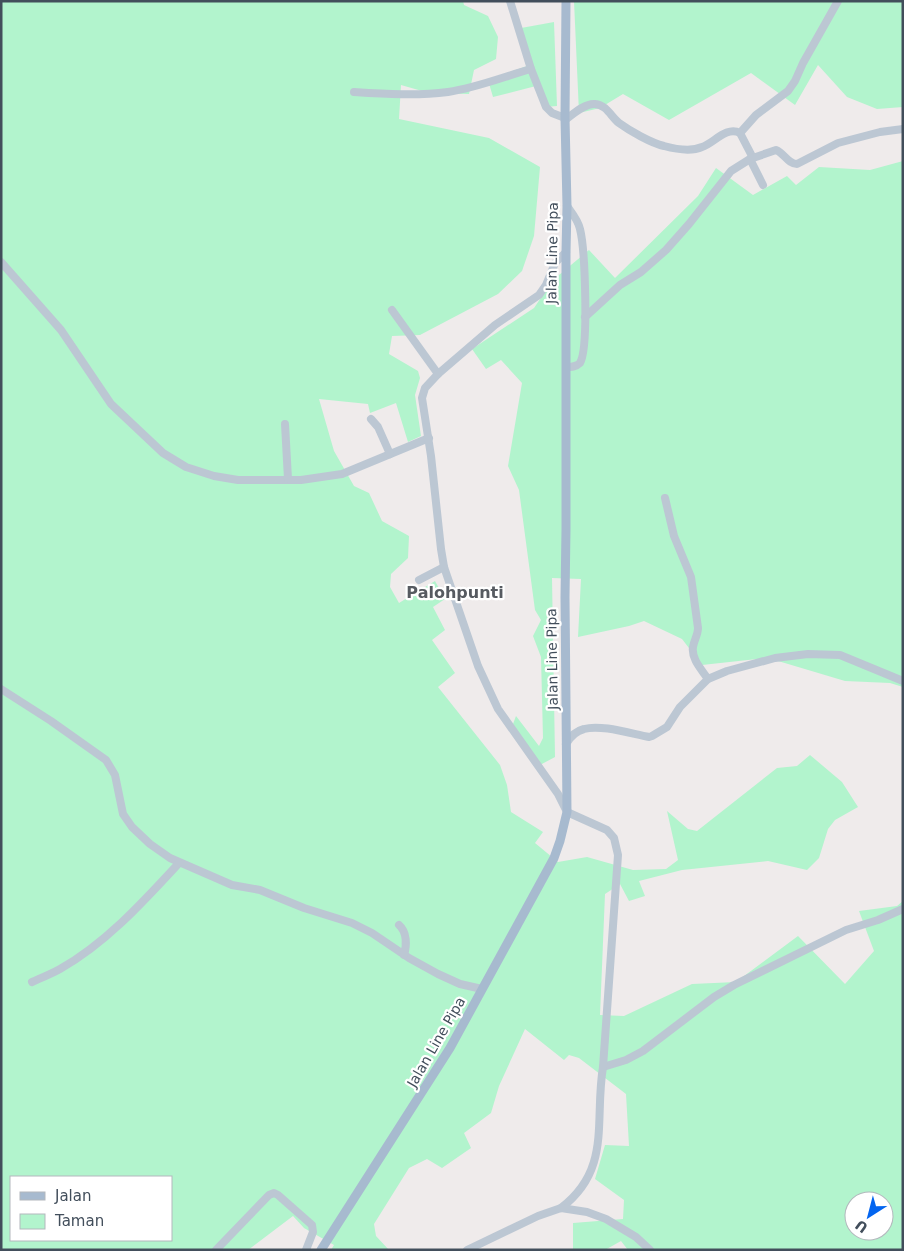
<svg xmlns="http://www.w3.org/2000/svg" width="904" height="1251" font-family="'DejaVu Sans',sans-serif">
<style>
.green{fill:#b2f4cd;fill-rule:evenodd}
.lines{fill:none;stroke-linecap:round;stroke-linejoin:round}
.minor{stroke:#bcc7d3;stroke-width:8}
.major{stroke:#a7bacf;stroke-width:9}
.labels{text-anchor:middle;dominant-baseline:central;stroke-width:4.5;stroke-linejoin:round;paint-order:stroke}
.street-label{font-size:14px;fill:#424e5b;stroke:#fff}
.quarter-label{font-size:16px;font-weight:bold;fill:#575b61;stroke:#fff}
</style>
<rect width="100%" height="100%" fill="#efebeb"/>
<g class="green">
<path d="M1,1H463L464,5L488,16L498,37L496,59L474,70L469,94L429,93L401,85L399,119L489,138L540,167L534,236L522,271L498,294L420,335L392,336L389,354L418,371L420,378L415,395L421,436L408,442L396,403L370,413L368,404L319,399L334,451L354,486L369,493L382,521L409,536L408,558L391,574L390,587L399,603L435,581L445,599L433,607L445,630L432,640L455,673L438,687L500,765L507,785L511,812L543,832L535,843L558,862L587,857L633,870L666,869L678,860L667,811L688,829L697,831L777,768L797,766L810,755L842,782L858,807L835,820L828,829L819,858L807,870L768,861L682,870L639,881L645,896L629,901L620,884L605,894L600,1015L624,1016L692,984L736,982L798,936L845,984L874,951L859,911L897,906L903,901V1250H628L621,1241L605,1250H573V1223L623,1219L624,1200L595,1179L605,1145L629,1146L626,1094L579,1058L569,1055L564,1060L525,1029L499,1086L491,1113L464,1133L471,1148L442,1168L427,1159L409,1168L374,1224L376,1236L389,1250H331L334,1245L304,1228L293,1216L248,1250H1ZM11,1177H171V1240H11ZM854,1201H884V1231H854Z"/>
<polygon points="574,1 903,1 903,107 877,109 847,97 818,65 795,105 751,73 669,120 623,94 600,108 579,113"/>
<polygon points="554,22 557,106 545,107 536,86 493,97 488,80 527,66 521,28"/>
<polygon points="903,161 903,687 890,683 845,681 778,661 757,659 702,665 682,639 644,621 629,626 578,637 581,579 552,578 555,757 540,765 513,724 516,716 539,746 543,738 541,657 533,636 541,620 535,610 519,490 508,466 522,383 501,360 486,369 472,349 534,308 553,280 589,250 615,278 698,196 716,168 753,195 787,176 796,185 819,167 870,170"/>
</g>
<g class="lines">
<g class="minor">
<polyline points="510,1 531,69 546,107 552,113 565,118"/>
<path d="M354,92C385,94 417,96 448,92C476,88 503,77 531,69"/>
<path d="M565,120C573,114 585,103 595,104C607,105 611,117 619,123C630,131 651,143 664,146C675,149 691,152 702,147C714,143 726,126 740,133L753,158"/>
<polyline points="740,133 756,115 788,91 795,81 803,63 838,1"/>
<polyline points="750,159 763,185"/>
<polyline points="1,262 61,330 111,404 163,453 186,467 214,476 238,480 301,480 342,474 429,438"/>
<polyline points="392,310 438,374"/>
<path d="M585,317L620,285L641,272L666,250L689,224L731,171L750,159L776,150C784,153 788,164 797,164L838,143L880,132L903,129"/>
<path d="M566,367C571,367 576,367 580,363C589,348 585,249 580,229C578,220 572,213 567,206"/>
<polyline points="371,419 378,427 390,454"/>
<polyline points="285,424 288,479"/>
<path d="M665,498L674,536L691,577L698,628C698,635 694,640 693,647C691,659 702,670 708,679"/>
<polyline points="419,580 444,567"/>
<polyline points="1,689 51,721 106,760 115,775 123,814 132,827 150,844 170,858 232,885 260,890 304,908 352,923 372,933 409,958 438,974 460,984 482,989"/>
<path d="M566,744C570,737 576,731 584,729C601,724 632,734 649,737L652,736L667,727L680,707L708,679L727,671L775,658L808,654L840,655L903,681"/>
<path d="M399,925C407,932 407,945 404,955"/>
<path d="M32,982C41,978 51,974 60,969C106,943 143,902 179,863"/>
<polyline points="603,1067 626,1060 643,1051 714,997 734,985 846,930 878,920 903,909"/>
<path d="M561,1208C612,1169 594,1121 603,1067L618,855L614,838L607,830L567,812L558,794L498,709L478,666L444,567L441,549L431,456L422,398L425,388L438,374L495,325L539,295L546,285L555,263L566,252"/>
<polyline points="216,1250 269,1195 274,1193 278,1195 312,1225 313,1232 306,1250"/>
<polyline points="467,1250 538,1216 561,1208 587,1212 606,1219 636,1237 650,1250"/>
</g>
<polyline class="major" points="321,1250 450,1048 554,858 560,841 567,812 565,597 566,529 566,252 567,206 565,118 566,1"/>
</g>
<g class="labels">
<g class="street-label">
<text transform="translate(552 253) rotate(-89)">Jalan Line Pipa</text>
<text transform="translate(552 659) rotate(-91)">Jalan Line Pipa</text>
<text transform="translate(436 1042) rotate(-60)">Jalan Line Pipa</text>
</g>
<g class="quarter-label">
<text x="455" y="592">Palohpunti</text>
</g>
</g>
<rect width="904" height="1251" fill="none" stroke="#424e5b" stroke-width="5"/>
<rect x="10" y="1176" width="162" height="65" fill="#ffffff" stroke="#b3b8bd"/>
<rect x="20" y="1192" width="25" height="8" fill="#a7bacf" stroke="#b3b8bd"/>
<text x="55" y="1201" font-size="15" fill="#424e5b">Jalan</text>
<rect x="20" y="1214" width="25" height="15" fill="#b2f4cd" stroke="#b3b8bd"/>
<text x="55" y="1226" font-size="15" fill="#424e5b">Taman</text>
<g transform="translate(869 1216) rotate(216)"><circle r="24" fill="#ffffff" stroke="#b3b8bd"/>
<path d="M0-4L9 19L0 12L-9 19Z" fill="#0365f0"/>
<text y="-8" font-size="14" font-weight="bold" text-anchor="middle" fill="#424e5b">U</text>
</g>
</svg>
